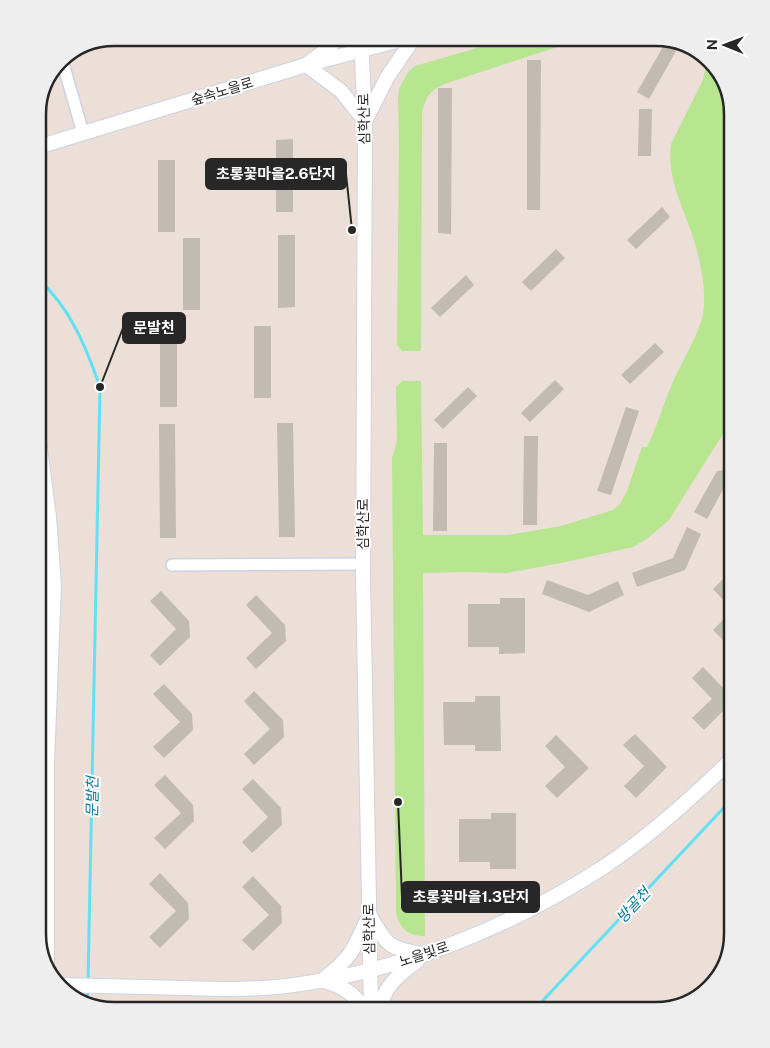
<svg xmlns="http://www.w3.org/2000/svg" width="770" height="1048" font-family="'Public Sans','Noto Sans KR',sans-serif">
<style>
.green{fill:#b8e58f}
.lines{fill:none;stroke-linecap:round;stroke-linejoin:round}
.stream{stroke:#62e1f5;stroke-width:3}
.building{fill:#c2bbb3}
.minor-casing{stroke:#ccd3e1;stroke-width:14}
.tertiary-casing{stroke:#ccd3e1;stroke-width:16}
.minor{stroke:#fff;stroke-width:11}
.tertiary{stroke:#fff;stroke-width:14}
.labels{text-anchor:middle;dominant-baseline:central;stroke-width:4;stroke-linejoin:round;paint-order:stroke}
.street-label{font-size:14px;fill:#272727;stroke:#fff}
.water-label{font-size:15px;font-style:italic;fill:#067c9c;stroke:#fff}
.rim{fill:none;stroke:#272727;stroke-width:2.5}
.leader{fill:none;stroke:#272727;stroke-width:2}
.callout-dot{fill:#272727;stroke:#fff;stroke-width:2}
.callout{fill:#272727;stroke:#272727;stroke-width:2}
.callout-label{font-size:15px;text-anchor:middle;font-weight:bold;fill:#fff}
</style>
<rect width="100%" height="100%" fill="#ebdfd7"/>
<g class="green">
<path d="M512,38H585L447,83C430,90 427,95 422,112L421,351H402L397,345L399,139L398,101L399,89L403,81L409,71L415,66Z"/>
<path d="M707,61L722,76L732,114V423L721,437L669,520L648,538L633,547L566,562L507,573L464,572L423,573L425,936C408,936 399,928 396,912L392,458L397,441L396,387L402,381H421L423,535H508L561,526L613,510L620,504L627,491L642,447H647C657,427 663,405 672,384C681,363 694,343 701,322C708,300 702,269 696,247C687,213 666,181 671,144L703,80Z"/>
</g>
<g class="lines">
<g class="stream">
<path d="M38,279C70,307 86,347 100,387L88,982"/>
<polyline points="87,1004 88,988"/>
<polyline points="534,1010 732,799"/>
</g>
</g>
<g class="building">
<polygon points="667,40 680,44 649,99 637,92"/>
<polygon points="527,60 541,60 540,210 527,210"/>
<polygon points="438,88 452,88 451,234 438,233"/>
<polygon points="639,109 652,109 651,156 638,156"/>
<polygon points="293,139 293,212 276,212 276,140"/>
<rect x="158" y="160" width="17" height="72"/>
<polygon points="662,207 670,217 636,249 627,240"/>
<polygon points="278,235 295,235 295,307 278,308"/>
<rect x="183" y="238" width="17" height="72"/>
<polygon points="556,249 565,258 531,291 522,282"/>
<polygon points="466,275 474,285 440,317 431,308"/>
<rect x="254" y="326" width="17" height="72"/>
<rect x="160" y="335" width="17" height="72"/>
<polygon points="655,343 664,352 630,384 621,375"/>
<polygon points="555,380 564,389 530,422 521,413"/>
<polygon points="468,387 477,396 443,429 434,420"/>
<polygon points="626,407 639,411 611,495 597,491"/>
<polygon points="277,423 293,423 295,537 279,537"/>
<polygon points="159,424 175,424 176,538 160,538"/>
<polygon points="524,436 538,436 537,525 523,525"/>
<polygon points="434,443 447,443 447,531 433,531"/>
<polygon points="732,469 732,483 726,484 707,519 694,512 717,471"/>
<polygon points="687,527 701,534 685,570 637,587 632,573 673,558"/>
<polygon points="724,578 732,586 732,609 713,589"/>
<polygon points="547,580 588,595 618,581 624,595 589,612 542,594"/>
<polygon points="161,591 189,621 190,637 160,666 150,655 176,629 150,601"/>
<polygon points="256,595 285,625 286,641 256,669 246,658 272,633 246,605"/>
<polygon points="500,598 525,598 525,653 499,654 499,647 468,647 468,604 500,604"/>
<polygon points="732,611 732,635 725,642 713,630"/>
<polygon points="703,667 732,697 732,702 704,730 692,718 712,699 692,678"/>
<polygon points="164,684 192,714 193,730 164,758 153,747 180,722 153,694"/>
<polygon points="254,691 283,720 284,737 254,765 244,754 270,729 244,701"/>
<polygon points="475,696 500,696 501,751 475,751 475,745 444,745 443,702 475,702"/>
<polygon points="635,734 667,767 636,798 624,786 644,766 623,745"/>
<polygon points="556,735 589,768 557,798 545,786 565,767 545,746"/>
<polygon points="165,775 193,805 194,821 165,849 154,838 181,813 154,785"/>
<polygon points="253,779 281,808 282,825 252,853 242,842 268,817 242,789"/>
<polygon points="491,813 516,813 516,869 490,869 490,862 459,862 459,819 491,819"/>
<polygon points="160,873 188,903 189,919 160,948 149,937 176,911 149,884"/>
<polygon points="253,876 281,906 282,923 253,951 242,940 269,915 242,887"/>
</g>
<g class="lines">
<g class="minor-casing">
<g id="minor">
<polyline points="62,60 83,133"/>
<polyline points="172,565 363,564"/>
<polyline points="38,566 53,566"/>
</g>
</g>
<g class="tertiary-casing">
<g id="tertiary">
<polyline points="337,38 329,48 306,65 341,91 365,121 388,76 414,38"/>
<polyline points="361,38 365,121 363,577 371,1010"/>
<polyline points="38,147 306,65 407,38"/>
<polyline points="38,433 49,517 54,585 47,764 47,967"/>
<path d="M369,914C386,943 387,949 422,954"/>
<path d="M325,978C351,958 354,949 367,920"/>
<path d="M322,980C342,987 353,991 364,1010"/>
<path d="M60,985C102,986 143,987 185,988C218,989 253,990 286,986C399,972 507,929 602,868C649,837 692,798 732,759"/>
<path d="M377,1010C388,984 394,978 417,961"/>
</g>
</g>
<use href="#minor" class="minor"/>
<use href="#tertiary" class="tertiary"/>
</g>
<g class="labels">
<g class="street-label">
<text transform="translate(222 91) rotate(-17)">숲속노을로</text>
<text transform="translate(364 119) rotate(-91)">심학산로</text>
<text transform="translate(363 524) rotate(-90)">심학산로</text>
<text transform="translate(369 929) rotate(-91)">심학산로</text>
<text transform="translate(424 954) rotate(-18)">노을빛로</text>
</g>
<g class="water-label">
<text transform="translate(92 797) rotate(-89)">문발천</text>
<text transform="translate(633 905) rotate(-47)">방골천</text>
</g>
</g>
<path d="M0 0H770V1048H0ZM114 46H656A68 68 0 0 1 724 114V934A68 68 0 0 1 656 1002H114A68 68 0 0 1 46 934V114A68 68 0 0 1 114 46Z" fill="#eee" fill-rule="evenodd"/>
<path class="rim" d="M114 46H656A68 68 0 0 1 724 114V934A68 68 0 0 1 656 1002H114A68 68 0 0 1 46 934V114A68 68 0 0 1 114 46Z"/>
<path class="leader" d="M352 230L346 174M100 387L123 328M398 802L402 897"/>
<g class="callout-dot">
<circle cx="352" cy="230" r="5"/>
<circle cx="100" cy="387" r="5"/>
<circle cx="398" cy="802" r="5"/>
</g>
<g class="callout">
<rect x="206" y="159" width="140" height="30" rx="5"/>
<rect x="123" y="313" width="62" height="30" rx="5"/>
<rect x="402" y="882" width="137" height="30" rx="5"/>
</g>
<g class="callout-label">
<text x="276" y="179">초롱꽃마을2.6단지</text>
<text x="154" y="333">문발천</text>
<text x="471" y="902">초롱꽃마을1.3단지</text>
</g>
<g transform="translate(725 45) rotate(271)" stroke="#ffffff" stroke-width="4" paint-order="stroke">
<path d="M0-4L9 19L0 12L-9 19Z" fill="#272727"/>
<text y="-8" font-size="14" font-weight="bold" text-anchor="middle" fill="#272727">N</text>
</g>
</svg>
